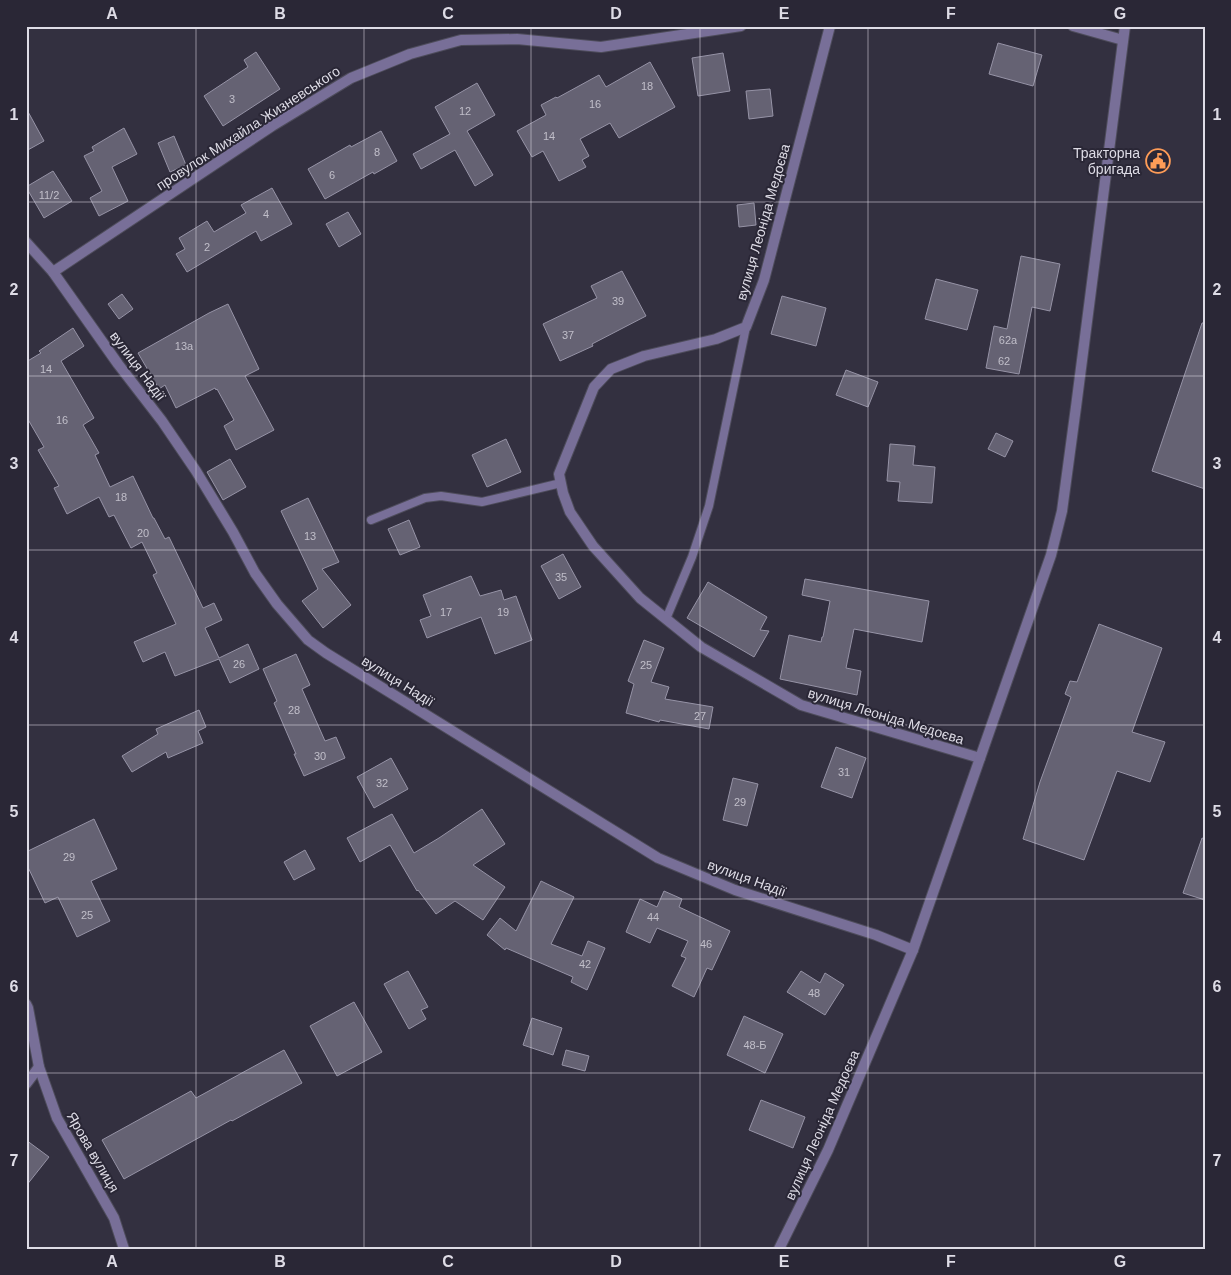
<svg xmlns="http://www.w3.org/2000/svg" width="1231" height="1275" font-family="Helvetica,sans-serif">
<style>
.building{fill:#656273;stroke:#9693a6}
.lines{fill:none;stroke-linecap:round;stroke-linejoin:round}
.service-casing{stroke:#4e4c5b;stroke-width:10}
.minor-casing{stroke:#4e4c5b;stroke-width:12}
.service{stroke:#786f98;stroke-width:8}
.minor{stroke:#786f98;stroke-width:10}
.grid{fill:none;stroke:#dedce6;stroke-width:1;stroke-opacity:0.55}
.labels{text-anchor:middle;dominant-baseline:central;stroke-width:4;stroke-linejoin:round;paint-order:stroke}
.number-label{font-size:11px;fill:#c0bec9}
.street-label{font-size:14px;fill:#dedce6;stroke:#2a2736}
.poi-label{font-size:14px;fill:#dedce6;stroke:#2a2736;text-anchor:end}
.neatline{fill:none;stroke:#dedce6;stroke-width:2}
.grid-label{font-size:16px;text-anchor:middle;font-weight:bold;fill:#dedce6}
</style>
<rect width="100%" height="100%" fill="#333040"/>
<g class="building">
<polygon points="998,43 1042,55 1033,86 989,74"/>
<polygon points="256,52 280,89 223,126 204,96 248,67 244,60"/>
<polygon points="723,53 730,91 698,96 692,58"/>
<polygon points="650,62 675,107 619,138 610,123 580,139 589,156 582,160 586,167 559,181 543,151 532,157 517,131 546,115 541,105 556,97 557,98 599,75 606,87"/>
<polygon points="477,83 495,115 467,131 493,175 475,186 455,150 421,169 413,154 450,134 435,107"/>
<polygon points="770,89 773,116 749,119 746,91"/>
<polygon points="26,108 44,141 26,151"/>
<polygon points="124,128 137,154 112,167 128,201 99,216 90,198 102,191 84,156 94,151 92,147"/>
<polygon points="381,131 397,161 374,174 373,172 325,199 308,169 350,145 351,147"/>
<polygon points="174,136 186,165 170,172 158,143"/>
<polygon points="53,171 72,201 44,218 26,187"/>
<polygon points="272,188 292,224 261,241 256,231 187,272 176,254 185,249 179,238 207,221 214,232 246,213 241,205"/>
<polygon points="754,203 756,225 739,227 737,205"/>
<polygon points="348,212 361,234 339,247 326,224"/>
<polygon points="1021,256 1060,264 1050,311 1032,307 1019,374 986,368 994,326 1007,329"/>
<polygon points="622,271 646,316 592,344 593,346 560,361 543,324 597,298 591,286"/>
<polygon points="936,279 978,290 967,330 925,319"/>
<polygon points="122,294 133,309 119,319 108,304"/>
<polygon points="782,296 826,308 816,346 771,334"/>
<polygon points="228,304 259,369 245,376 274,430 236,450 224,426 234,420 217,389 216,390 215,388 176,408 165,385 159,389 138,353 209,313"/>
<polygon points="1202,323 1205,323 1205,489 1152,471"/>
<polygon points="73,328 84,346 61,361 94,418 83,425 99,453 95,455 110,487 133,476 153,518 154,518 165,539 169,537 203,608 214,603 222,620 205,628 219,658 248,644 259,669 230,683 219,659 175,676 165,652 143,662 134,642 176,624 153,575 157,573 142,542 131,548 114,515 109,517 99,497 67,514 54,488 59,486 38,450 44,447 26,416 26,362 41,353 39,351"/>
<polygon points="846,370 878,382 868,407 836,395"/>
<polygon points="996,433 1013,441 1005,457 988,449"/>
<polygon points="506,439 521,472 487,487 472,455"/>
<polygon points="890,444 915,446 913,465 935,467 932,503 898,501 900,482 887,481"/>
<polygon points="230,459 246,487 223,500 207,472"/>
<polygon points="308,498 339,562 322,569 351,605 323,628 302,601 318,589 281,511"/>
<polygon points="409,520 420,547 400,555 388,529"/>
<polygon points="563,554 581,587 559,599 541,566"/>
<polygon points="471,576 480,596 501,590 504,600 516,596 532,640 495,654 481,617 427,638 420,620 431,616 423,595"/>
<polygon points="805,579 929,601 922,642 854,629 846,668 861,671 857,695 780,679 789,635 821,642 822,637 823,637 830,601 802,595"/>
<polygon points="708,582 767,617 760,630 769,631 754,657 687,618"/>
<polygon points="1099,624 1162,648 1132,732 1165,742 1150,782 1117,771 1084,860 1023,839 1040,782 1071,697 1065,694 1070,681 1077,682"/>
<polygon points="644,640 664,648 651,682 669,687 665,699 713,707 709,729 660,720 659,722 626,713 634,684 628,681"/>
<polygon points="296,654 310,685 302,689 325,741 336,737 345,758 304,776 294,754 296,754 274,703 277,701 263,669"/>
<polygon points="199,710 206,727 198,731 203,743 168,758 166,752 132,772 122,756 158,734 156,729"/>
<polygon points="836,747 866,758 852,798 821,787"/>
<polygon points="391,758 408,789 374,808 357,777"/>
<polygon points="733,778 758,784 747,826 723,820"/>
<polygon points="482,809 505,844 473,865 505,887 483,920 455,901 436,914 418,890 417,891 390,845 360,862 347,838 392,814 414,853 439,838"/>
<polygon points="94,819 117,869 91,881 110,921 77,937 58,897 45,903 26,863 26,852"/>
<polygon points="1202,838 1205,839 1205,900 1183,893"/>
<polygon points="305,850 315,869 294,880 284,862"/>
<polygon points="541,881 574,897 551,944 582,956 588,941 605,948 587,990 571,982 573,977 506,948 505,950 487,935 500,918 516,931"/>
<polygon points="664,891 682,899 679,907 730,931 712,970 707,968 694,997 672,986 686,958 681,956 688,941 657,928 650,943 626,932 640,899 657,907"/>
<polygon points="408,971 428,1007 421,1010 426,1019 409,1029 384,984"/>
<polygon points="801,971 820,983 825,973 844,985 825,1015 787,992"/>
<polygon points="354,1002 382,1052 337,1076 310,1026"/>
<polygon points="744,1016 783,1034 765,1073 727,1055"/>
<polygon points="532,1018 562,1028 553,1055 523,1045"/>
<polygon points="284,1050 302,1083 232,1121 231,1120 124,1179 102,1140 191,1091 196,1098"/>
<polygon points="566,1050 589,1056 585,1071 562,1065"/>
<polygon points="761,1100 805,1117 793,1148 749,1130"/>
<polygon points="26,1140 49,1157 26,1186"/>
</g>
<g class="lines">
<g class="service-casing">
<g id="service">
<polyline points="371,520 425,498 441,496 482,502 561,483"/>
<polyline points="666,619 692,557 709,506 746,327"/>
</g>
</g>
<g class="minor-casing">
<g id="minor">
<polyline points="830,26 764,280 746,327 716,339 644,356 611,369 594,387 559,474 563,493 570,512 593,546 640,598 701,647 801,705 980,758"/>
<polyline points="1073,26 1123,40"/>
<polyline points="26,242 53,272 118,364 162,421 196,471 233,532 255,573 277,604 308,640 326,653 658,858 735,890 876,935 913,950"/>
<polyline points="53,272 272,126 351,78 410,54 461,40 517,39 601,47 741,26"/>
<polyline points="26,1004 28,1008 39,1067 57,1118 114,1218 124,1249"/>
<polyline points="26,1084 39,1067"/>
<polyline points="779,1249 828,1150 913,950 1051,555 1062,511 1076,407 1125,26"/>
</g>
</g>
<use href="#service" class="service"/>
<use href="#minor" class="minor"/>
</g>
<path class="grid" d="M196,26V1249M364,26V1249M531,26V1249M700,26V1249M868,26V1249M1035,26V1249M26,202H1205M26,376H1205M26,550H1205M26,725H1205M26,899H1205M26,1073H1205"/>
<defs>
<g id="civic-ring" transform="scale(1.25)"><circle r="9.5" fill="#2a2736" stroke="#fe9c57" stroke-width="1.5"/><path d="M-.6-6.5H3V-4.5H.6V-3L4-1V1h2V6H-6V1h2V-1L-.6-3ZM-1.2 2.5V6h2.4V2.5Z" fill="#fe9c57"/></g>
</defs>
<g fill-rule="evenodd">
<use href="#civic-ring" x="1158" y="161"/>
</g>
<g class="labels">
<g class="number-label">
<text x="647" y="86">18</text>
<text x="232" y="99">3</text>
<text x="595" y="104">16</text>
<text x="465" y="111">12</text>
<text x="549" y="136">14</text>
<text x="377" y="152">8</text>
<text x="332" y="175">6</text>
<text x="49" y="195">11/2</text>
<text x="266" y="214">4</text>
<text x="207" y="247">2</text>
<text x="618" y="301">39</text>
<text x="568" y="335">37</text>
<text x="1008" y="340">62а</text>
<text x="184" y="346">13а</text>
<text x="1004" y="361">62</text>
<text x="46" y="369">14</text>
<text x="62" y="420">16</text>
<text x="121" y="497">18</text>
<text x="143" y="533">20</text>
<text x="310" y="536">13</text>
<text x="561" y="577">35</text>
<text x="446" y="612">17</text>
<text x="503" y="612">19</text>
<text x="239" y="664">26</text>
<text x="646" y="665">25</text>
<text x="294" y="710">28</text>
<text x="700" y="716">27</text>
<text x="320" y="756">30</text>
<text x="844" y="772">31</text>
<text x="382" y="783">32</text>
<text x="740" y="802">29</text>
<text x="69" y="857">29</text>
<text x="87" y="915">25</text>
<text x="653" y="917">44</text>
<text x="706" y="944">46</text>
<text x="585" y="964">42</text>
<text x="814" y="993">48</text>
<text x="755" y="1045">48-Б</text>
</g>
<g class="street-label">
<text transform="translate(248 128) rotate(-33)">провулок Михайла Жизневського</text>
<text transform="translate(763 222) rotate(-74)">вулиця Леоніда Медоєва</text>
<text transform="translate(138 366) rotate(53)">вулиця Надії</text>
<text transform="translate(398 681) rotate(32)">вулиця Надії</text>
<text transform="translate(886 716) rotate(17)">вулиця Леоніда Медоєва</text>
<text transform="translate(747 878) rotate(20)">вулиця Надії</text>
<text transform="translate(822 1125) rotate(-66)">вулиця Леоніда Медоєва</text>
<text transform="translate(93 1152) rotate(60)">Ярова вулиця</text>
</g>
<g class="poi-label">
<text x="1140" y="153">Тракторна<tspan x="1140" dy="16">бригада</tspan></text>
</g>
</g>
<rect width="1231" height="1275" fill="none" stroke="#2a2736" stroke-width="55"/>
<rect x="28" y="28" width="1176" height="1220" class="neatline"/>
<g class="grid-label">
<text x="112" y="19">A</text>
<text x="280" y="19">B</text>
<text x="448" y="19">C</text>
<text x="616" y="19">D</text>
<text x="784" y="19">E</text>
<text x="951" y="19">F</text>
<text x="1120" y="19">G</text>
<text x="14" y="120">1</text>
<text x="1217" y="120">1</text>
<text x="14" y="295">2</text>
<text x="1217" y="295">2</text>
<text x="14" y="469">3</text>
<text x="1217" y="469">3</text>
<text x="14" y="643">4</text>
<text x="1217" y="643">4</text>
<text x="14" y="817">5</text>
<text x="1217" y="817">5</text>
<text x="14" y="992">6</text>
<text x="1217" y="992">6</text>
<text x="14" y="1166">7</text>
<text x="1217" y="1166">7</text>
<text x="112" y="1267">A</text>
<text x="280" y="1267">B</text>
<text x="448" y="1267">C</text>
<text x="616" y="1267">D</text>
<text x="784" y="1267">E</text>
<text x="951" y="1267">F</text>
<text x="1120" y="1267">G</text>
</g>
</svg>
